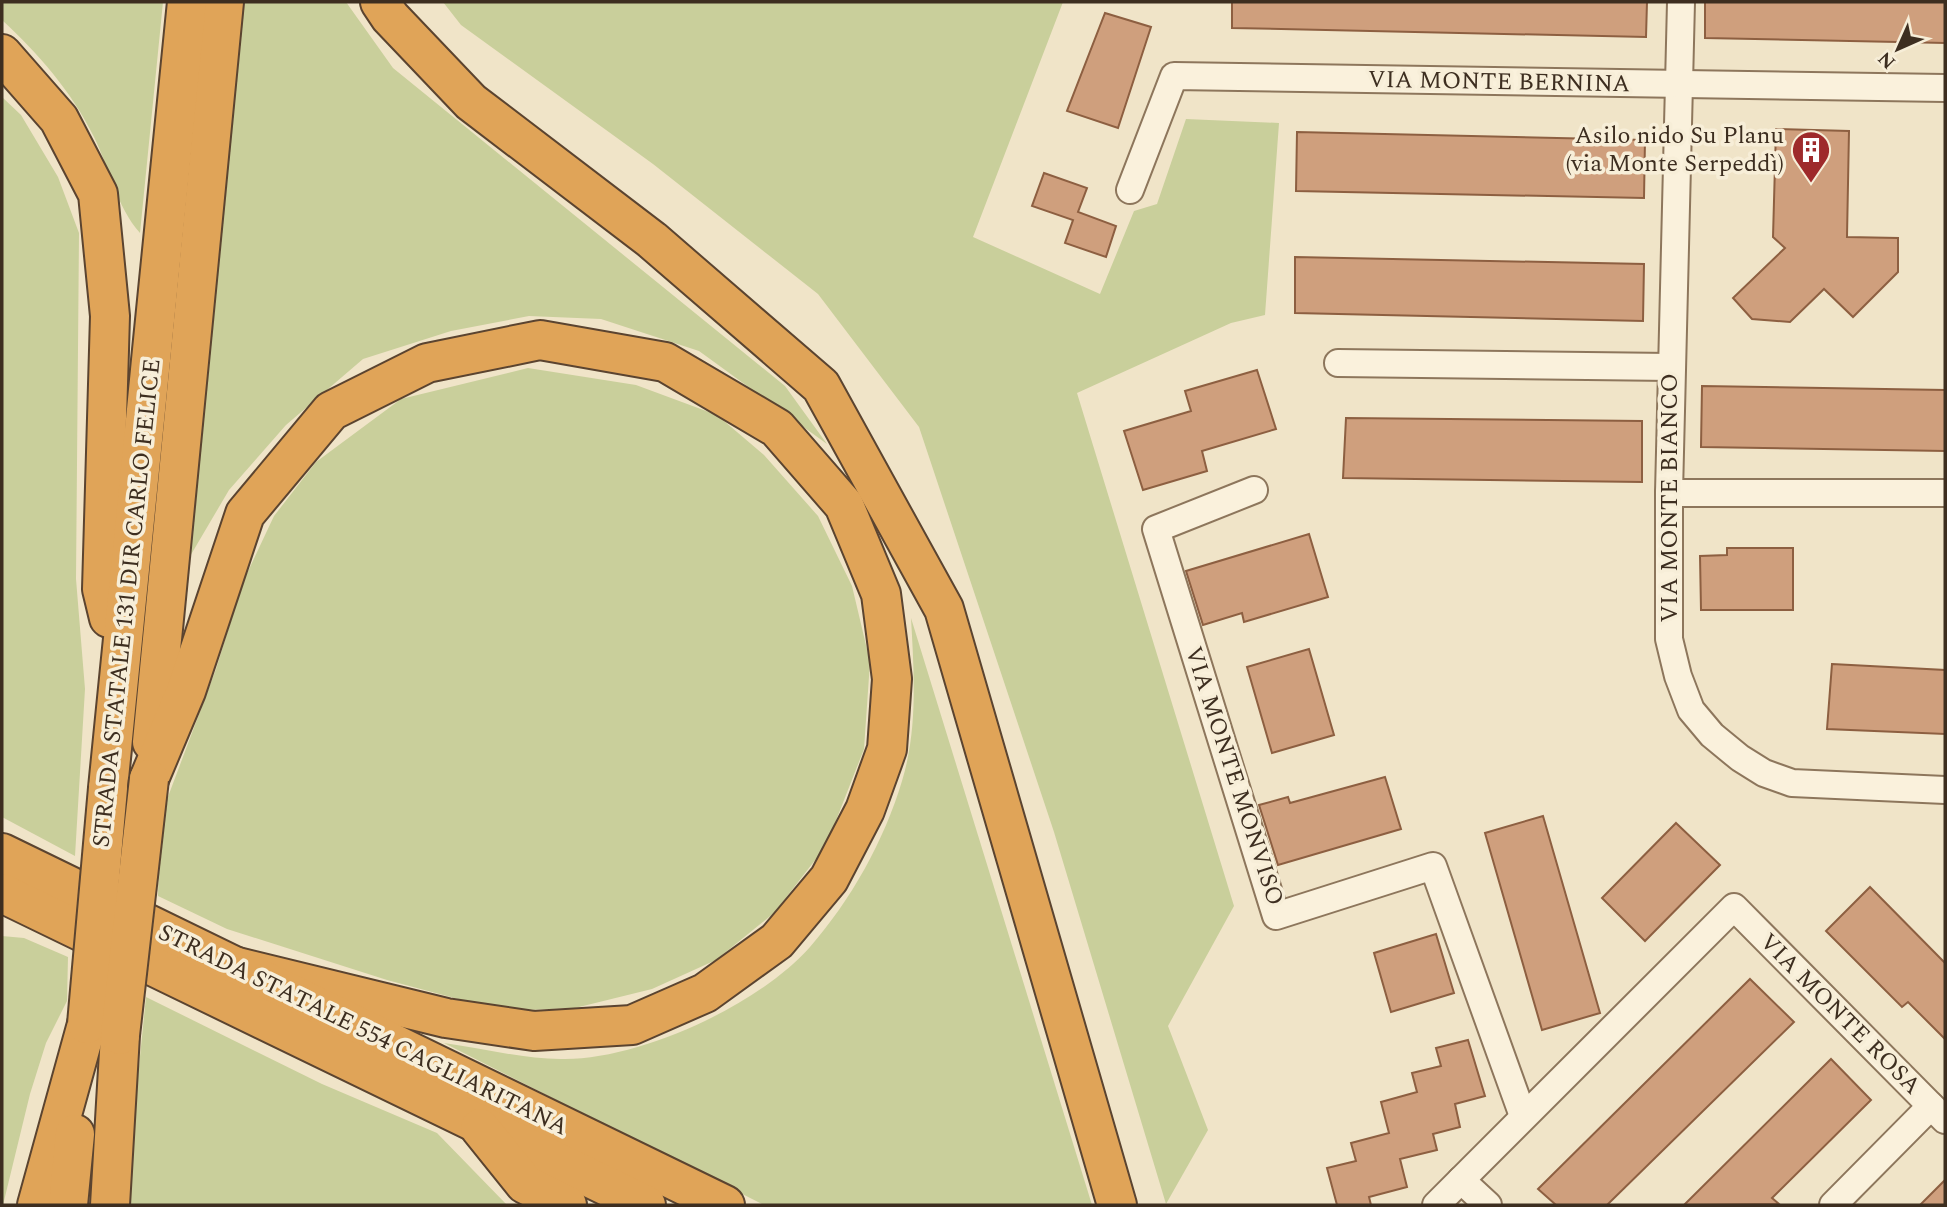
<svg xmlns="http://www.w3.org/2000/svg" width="1947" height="1207" font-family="Spectral,serif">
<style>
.green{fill:#c9cf9b}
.building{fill:#cf9f7d;stroke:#8d5f41;stroke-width:2}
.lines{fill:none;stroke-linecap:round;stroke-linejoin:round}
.street-casing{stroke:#8d765c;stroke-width:30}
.highway-casing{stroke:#5b4430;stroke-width:42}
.street{stroke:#faf1dc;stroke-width:26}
.highway{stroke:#e0a458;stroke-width:38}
.highway-bridge-casing{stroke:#5b4430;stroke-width:42;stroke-linecap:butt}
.highway-bridge{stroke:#e0a458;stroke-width:38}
.labels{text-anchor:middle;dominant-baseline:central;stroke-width:7;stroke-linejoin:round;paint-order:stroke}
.street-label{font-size:24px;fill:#3d2e20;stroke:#f7eed8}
.poi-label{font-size:24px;fill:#3d2e20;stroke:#f7eed8;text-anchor:end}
</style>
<rect width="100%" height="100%" fill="#f0e4c8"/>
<g class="green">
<path d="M2,2H163L140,233C116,206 110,169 94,137C72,92 38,53 2,20Z"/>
<polygon points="243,2 346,2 393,68 785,386 827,444 699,351 601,319 529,316 451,331 363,359 286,425 229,490 189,558"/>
<polygon points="443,2 1063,2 973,237 1100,294 1134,211 1157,204 1186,119 1279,123 1265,315 1231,323 1077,393 1234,906 1168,1026 1208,1130 1166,1204 1054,832 919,427 818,294 653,164 461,25"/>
<polygon points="2,97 21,115 58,177 79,233 76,579 85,689 75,856 2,817"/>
<polygon points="528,368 636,385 717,415 764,455 818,516 852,586 870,662 864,749 826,846 774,913 716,960 652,989 575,1008 503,1011 387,980 227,929 158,896 160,818 216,669 243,582 274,516 316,462 401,399"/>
<path d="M911,618L1092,1205H764L444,1043C482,1048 527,1060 565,1059C642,1059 760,1004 810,947C851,900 884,841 902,781C918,729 914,672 911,618Z"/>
<polygon points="2,936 24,938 68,957 67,1001 46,1043 30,1094 3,1205"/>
<polygon points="146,997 322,1084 437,1133 507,1205 125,1205"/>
</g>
<g class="building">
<polygon points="1232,2 1647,2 1646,37 1232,28"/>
<polygon points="1705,2 1945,2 1945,43 1705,38"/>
<polygon points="1105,13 1151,27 1118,128 1067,111"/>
<polygon points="1776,129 1849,131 1847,237 1898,238 1898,272 1853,317 1824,289 1790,322 1752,319 1733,298 1785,248 1773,237"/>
<polygon points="1297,132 1645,140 1644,198 1296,191"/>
<polygon points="1044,173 1087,188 1078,212 1116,226 1106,257 1065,243 1073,220 1032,206"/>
<polygon points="1295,257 1644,264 1643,321 1295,313"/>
<polygon points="1257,370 1276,429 1202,451 1207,471 1143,490 1124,431 1191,411 1185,391"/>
<polygon points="1702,386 1945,390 1945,451 1701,447"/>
<polygon points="1346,418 1642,421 1642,482 1343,478"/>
<polygon points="1309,534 1328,597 1244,622 1242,613 1203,625 1186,571"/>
<polygon points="1727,548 1793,548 1793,610 1701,610 1700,556 1727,555"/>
<polygon points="1309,649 1334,735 1272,753 1247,667"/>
<polygon points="1832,664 1945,670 1945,734 1827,729"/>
<polygon points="1385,777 1401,829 1278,865 1259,805 1288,797 1290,803"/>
<polygon points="1543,816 1600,1013 1542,1030 1485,833"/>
<polygon points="1676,823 1720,865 1645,941 1602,898"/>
<polygon points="1870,887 1945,963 1945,1039 1908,1002 1902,1007 1826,931"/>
<polygon points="1436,934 1454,993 1391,1012 1374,953"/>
<polygon points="1750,979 1794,1022 1607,1205 1556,1205 1538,1189"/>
<polygon points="1468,1040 1485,1096 1455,1104 1460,1127 1433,1134 1437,1150 1400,1159 1407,1187 1369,1197 1371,1205 1337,1205 1327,1168 1356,1161 1351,1143 1389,1133 1381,1102 1417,1092 1412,1073 1441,1066 1436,1048"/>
<polygon points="1831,1059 1871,1100 1772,1198 1779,1204 1684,1205"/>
<polygon points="1945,1180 1945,1205 1920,1205"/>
</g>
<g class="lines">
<g class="street-casing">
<g id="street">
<polyline points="1681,2 1669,493 1669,639 1678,676 1691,710 1712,735 1740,758 1764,773 1792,783 1945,790"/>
<polyline points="1130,190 1174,76 1945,88"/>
<polyline points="1338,363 1671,367"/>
<polyline points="1254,490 1156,529 1276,916 1433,866 1523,1116"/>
<polyline points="1669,493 1945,493"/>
<polyline points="1461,1180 1488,1205"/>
<polyline points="1436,1205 1734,907 1945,1120"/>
<polyline points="1833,1205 1931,1106"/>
</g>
</g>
<g class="highway-casing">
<g id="highway">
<polyline points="380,2 390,17 471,102 652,240 821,386 944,609 1117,1205"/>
<polyline points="2,54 59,119 98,194 110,316 102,589 109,618"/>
<polyline points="152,742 224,2"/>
<polyline points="149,779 186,691 245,514 331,411 427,363 540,340 665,362 777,428 844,505 881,594 892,679 887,749 865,810 829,879 777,941 705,993 632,1025 534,1031 446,1018 229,965"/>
<polyline points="108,788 187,2"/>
<polyline points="2,853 725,1205"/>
<polyline points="2,893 646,1205"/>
<polyline points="480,1128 525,1184 567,1205"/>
<polyline points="37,1205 87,1024"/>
<polyline points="68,1205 75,1134"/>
<polyline points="110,1205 120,1035"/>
</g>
</g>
<use href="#street" class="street"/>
<use href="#highway" class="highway"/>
<g class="highway-bridge-casing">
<g id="highway-bridge">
<polyline points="87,1024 108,788"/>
<polyline points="120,1035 149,779"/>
</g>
</g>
<use href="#highway-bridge" class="highway-bridge"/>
</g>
<defs>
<g id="building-pin" transform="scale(2.0125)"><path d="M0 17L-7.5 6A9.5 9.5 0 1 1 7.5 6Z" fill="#9e2a2b" stroke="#f7eed8"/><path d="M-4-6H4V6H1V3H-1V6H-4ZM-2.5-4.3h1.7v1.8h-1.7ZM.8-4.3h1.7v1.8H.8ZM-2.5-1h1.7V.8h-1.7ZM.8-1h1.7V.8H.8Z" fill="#fff"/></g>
</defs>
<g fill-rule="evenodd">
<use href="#building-pin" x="1811" y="150"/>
</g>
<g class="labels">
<g class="street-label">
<text transform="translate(1499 82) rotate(1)">VIA MONTE BERNINA</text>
<text transform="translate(1670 498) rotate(-90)">VIA MONTE BIANCO</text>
<text transform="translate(127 603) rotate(-84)">STRADA STATALE 131 DIR CARLO FELICE</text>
<text transform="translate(1234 776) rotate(72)">VIA MONTE MONVISO</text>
<text transform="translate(1840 1014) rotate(45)">VIA MONTE ROSA</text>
<text transform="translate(363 1030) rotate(26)">STRADA STATALE 554 CAGLIARITANA</text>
</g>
<g class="poi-label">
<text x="1784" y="136">Asilo nido Su Planu<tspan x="1784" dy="28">(via Monte Serpeddì)</tspan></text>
</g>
</g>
<rect width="1947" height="1207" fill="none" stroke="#3d2e20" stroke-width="7"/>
<g transform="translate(1898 49) rotate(225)" stroke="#f7eed8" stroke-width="5" paint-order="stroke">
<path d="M0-5L12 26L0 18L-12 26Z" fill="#3d2e20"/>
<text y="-10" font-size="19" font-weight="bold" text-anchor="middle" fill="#3d2e20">N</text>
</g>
</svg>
